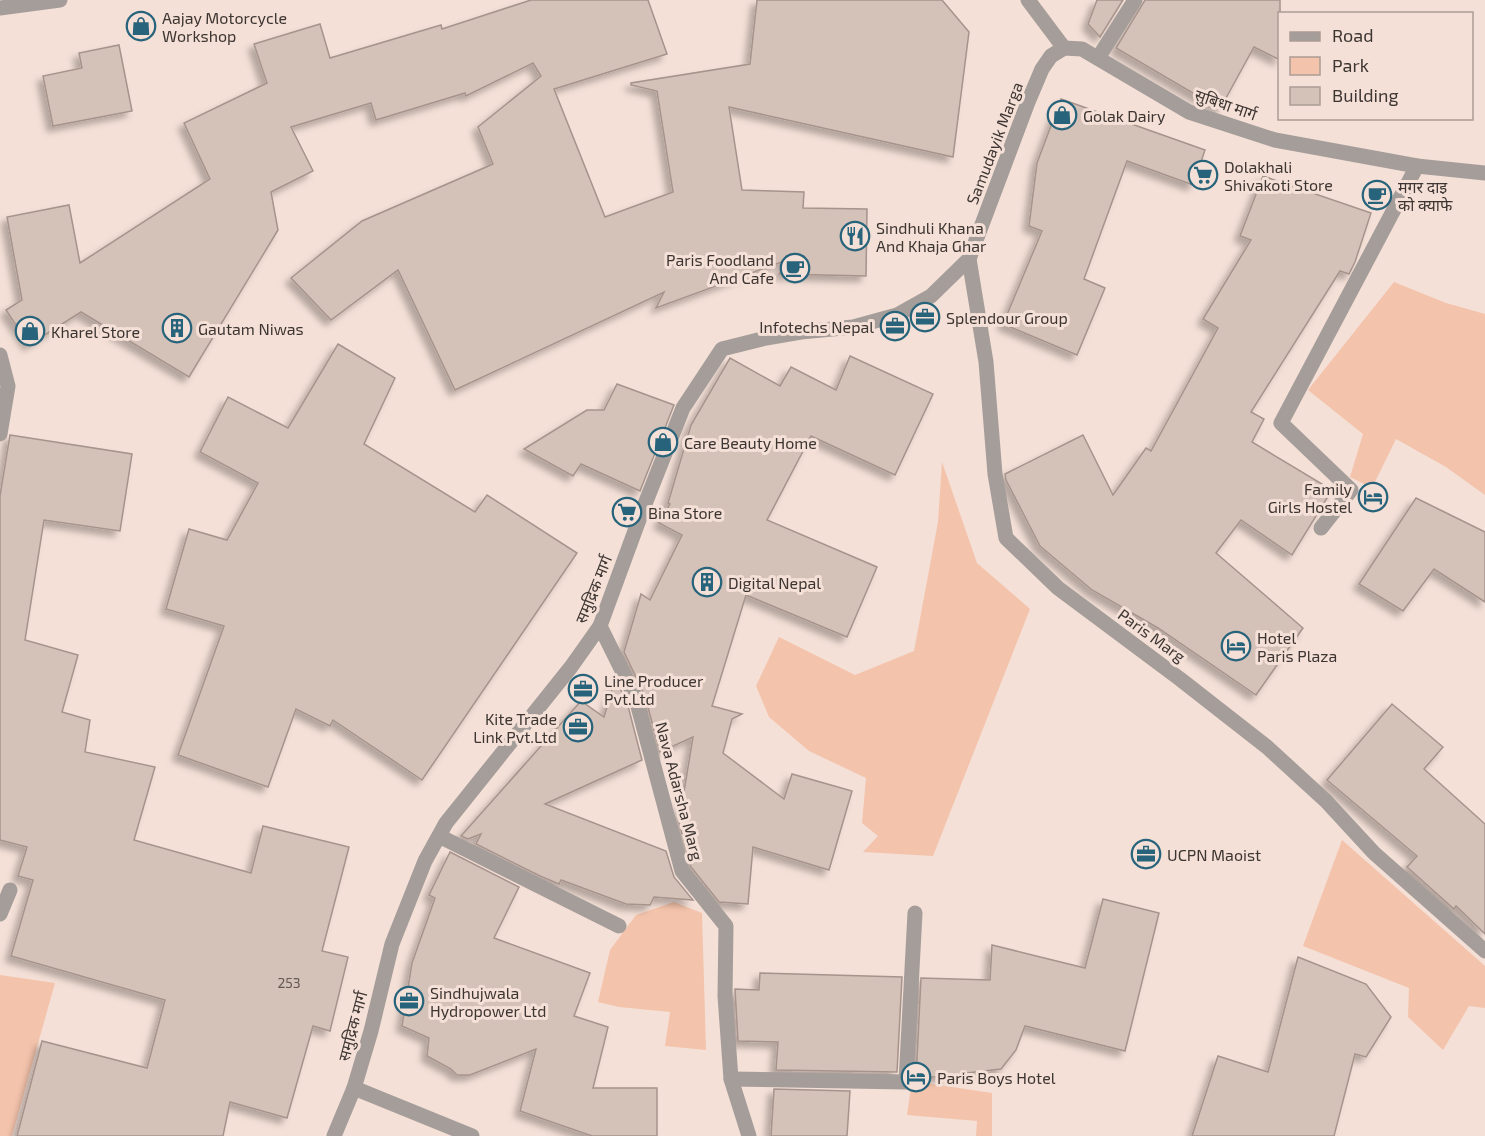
<svg xmlns="http://www.w3.org/2000/svg" width="1485" height="1136" font-family="'Exo 2','Noto Sans Devanagari',sans-serif">
<style>
.green{fill:#f4c3ab}
.building{fill:#d4c1b8;stroke:#a6948c;stroke-width:1.5;filter:url(#shadow)}
.lines{fill:none;stroke-linecap:round;stroke-linejoin:round}
.minor{stroke:#a59d99;stroke-width:15}
.labels{text-anchor:middle;dominant-baseline:central;stroke-width:6;stroke-linejoin:round;paint-order:stroke}
.number-label{font-size:14px;fill:#635854}
.poi-label{font-size:16px;fill:#3d3532;stroke:#f4e0d7;text-anchor:start}
.street-label{font-size:16px;fill:#3d3532;stroke:#f4e0d7}
</style>
<defs>
<filter id="shadow"><feDropShadow dx="-5.5" dy="5.5" stdDeviation="3" flood-color="#0004"/></filter>
</defs>
<rect width="100%" height="100%" fill="#f4e0d7"/>
<g class="green">
<polygon points="1394,282 1446,303 1485,314 1485,495 1446,467 1396,439 1372,488 1350,477 1363,434 1308,390"/>
<polygon points="942,462 977,563 1030,609 933,856 863,852 878,836 862,823 866,778 809,751 769,717 756,686 779,637 855,675 914,651 938,522"/>
<polygon points="1342,840 1485,966 1485,1008 1469,1006 1443,1050 1408,1017 1409,988 1303,946"/>
<polygon points="674,902 702,913 706,1050 665,1046 670,1012 619,1007 598,1002 610,950 636,915"/>
<polygon points="0,975 55,983 12,1136 0,1136"/>
<polygon points="912,1081 992,1093 992,1136 976,1136 977,1121 907,1115"/>
</g>
<g class="building">
<polygon points="531,0 648,0 667,54 554,89 605,217 673,192 657,91 631,85 631,83 750,64 757,0 942,0 969,32 953,157 729,107 742,190 804,192 803,208 867,209 866,276 779,274 787,260 656,308 664,292 455,390 398,270 331,320 291,278 362,221 493,164 478,127 541,76 533,63 466,96 465,93 376,120 371,103 291,127 313,171 271,192 278,230 189,377 81,312 29,345 6,310 22,300 7,217 69,205 80,263 210,179 184,123 267,83 254,44 320,24 330,58 441,25 442,29"/>
<polygon points="1097,0 1123,0 1100,37 1088,24"/>
<polygon points="1145,0 1280,0 1280,60 1254,47 1220,109 1116,48"/>
<polygon points="119,45 132,111 53,126 43,76 82,68 79,53"/>
<polygon points="1061,99 1205,150 1193,185 1127,161 1084,279 1105,288 1077,355 1003,324 1042,231 1029,226 1037,163"/>
<polygon points="1263,176 1371,213 1355,262 1349,274 1340,271 1251,412 1264,419 1252,442 1332,490 1292,555 1241,520 1216,553 1303,628 1256,695 1158,628 1092,590 1040,546 1006,480 1005,474 1083,435 1113,495 1146,448 1151,451 1218,328 1203,319 1251,240 1240,236"/>
<polygon points="338,344 395,378 364,444 475,512 487,495 577,553 422,780 333,720 330,726 296,709 268,787 178,755 224,626 166,609 189,529 227,540 258,483 200,452 228,397 288,428"/>
<polygon points="850,356 933,394 895,475 811,436 767,520 877,567 847,637 746,595 712,706 742,714 732,719 723,753 784,799 792,774 852,791 829,870 753,847 748,904 719,902 691,867 679,822 693,737 660,752 645,696 624,652 641,594 650,600 682,535 659,523 670,504 668,503 691,425 730,358 780,386 791,367 836,390"/>
<polygon points="617,384 674,405 640,491 581,464 573,476 524,449 587,410 604,410"/>
<polygon points="10,435 132,454 120,531 44,520 25,640 78,655 62,712 90,720 85,752 155,767 134,840 251,873 263,826 349,847 322,951 348,957 330,1031 313,1026 287,1118 230,1102 223,1136 17,1136 42,1041 147,1068 165,1000 11,956 33,880 18,876 27,847 0,840 0,496"/>
<polygon points="1416,498 1485,532 1485,602 1434,569 1403,611 1359,584"/>
<polygon points="615,679 627,702 642,760 545,804 666,851 674,877 693,900 654,897 650,905 626,904 561,880 559,884 540,876 476,844 481,834 468,839 461,836 581,701 604,717"/>
<polygon points="1392,704 1443,747 1424,769 1485,824 1485,934 1456,906 1454,909 1407,867 1417,856 1327,780"/>
<polygon points="450,852 519,887 494,938 590,973 574,1016 608,1027 593,1088 657,1088 657,1136 592,1136 520,1111 536,1049 470,1075 457,1075 451,1069 427,1056 429,1038 402,1026 412,963 435,898 429,895"/>
<polygon points="1103,899 1159,913 1125,1051 1025,1026 1016,1050 1001,1069 916,1079 921,978 990,980 992,945 1085,968"/>
<polygon points="1298,957 1366,984 1391,1017 1366,1057 1355,1054 1334,1136 1192,1136 1218,1056 1268,1072"/>
<polygon points="760,973 902,977 897,1072 776,1070 778,1042 738,1041 735,989 759,990"/>
<polygon points="774,1089 850,1091 847,1136 771,1136"/>
</g>
<g class="lines">
<g class="minor">
<polyline points="1028,0 1064,48 1082,49 1189,112 1275,140 1417,166 1485,173"/>
<polyline points="0,8 60,0"/>
<polyline points="1098,58 1135,0"/>
<polyline points="969,259 986,362 995,474 1006,538 1058,588 1180,679 1267,747 1326,801 1374,853 1485,951"/>
<polyline points="0,355 8,386 0,434"/>
<polyline points="1321,528 1351,490 1281,423 1417,166"/>
<polyline points="600,626 636,699 682,871 726,926 725,996 731,1079 749,1136"/>
<polyline points="439,836 619,926"/>
<polyline points="0,914 10,890"/>
<polyline points="731,1079 906,1082 915,913"/>
<polyline points="354,1088 472,1136"/>
<polyline points="334,1136 354,1088 371,1031 392,944 425,861 446,823 571,667 600,626 643,509 683,408 722,349 766,338 801,332 853,327 897,315 931,296 969,259 1028,102 1042,69 1051,56 1064,48"/>
</g>
</g>
<defs>
<g id="shop-ring" transform="scale(1.5)"><circle r="9.5" fill="#f4e0d7" stroke="#27637b" stroke-width="1.5"/><path d="M-5-2.5h2.3a2.7 3.5 0 0 1 5.4 0H5L5.5 6h-11ZM-1.5-2.5h3a1.5 2.3 0 0 0-3 0Z" fill="#27637b"/></g>
<g id="supermarket-ring" transform="scale(1.5)"><circle r="9.5" fill="#f4e0d7" stroke="#27637b" stroke-width="1.5"/><path d="M-6-5.5h2.5l.6 2H6L4.5 2H-2.5L-4.4-4H-6ZM-1.5 3.2a1.3 1.3 0 1 0 .1 0ZM3 3.2a1.3 1.3 0 1 0 .1 0Z" fill="#27637b"/></g>
<g id="cafe-ring" transform="scale(1.5)"><circle r="9.5" fill="#f4e0d7" stroke="#27637b" stroke-width="1.5"/><path d="M-5.5-4.5H6V0H3Q3 3.5 0 3.5H-2.5Q-5.5 3.5-5.5 0ZM3-3.2v2h1.7v-2ZM-6 4.5H4V6H-6Z" fill="#27637b"/></g>
<g id="restaurant-ring" transform="scale(1.5)"><circle r="9.5" fill="#f4e0d7" stroke="#27637b" stroke-width="1.5"/><path d="M-5-6h1v4h1v-4h1v4h1v-4h1v5L-1.5 .5V6h-2V.5L-5-1ZM5-6V6H3V1.5H1.5Q1.5-4 5-6Z" fill="#27637b"/></g>
<g id="office-ring" transform="scale(1.5)"><circle r="9.5" fill="#f4e0d7" stroke="#27637b" stroke-width="1.5"/><path d="M-6-3h4V-5.5h4V-3h4V5H-6ZM-1-4.5V-3h2v-1.5ZM-6 0V1H6V0Z" fill="#27637b"/></g>
<g id="building-ring" transform="scale(1.5)"><circle r="9.5" fill="#f4e0d7" stroke="#27637b" stroke-width="1.5"/><path d="M-4-6H4V6H1V3H-1V6H-4ZM-2.5-4.3h1.7v1.8h-1.7ZM.8-4.3h1.7v1.8H.8ZM-2.5-1h1.7V.8h-1.7ZM.8-1h1.7V.8H.8Z" fill="#27637b"/></g>
<g id="hotel-ring" transform="scale(1.5)"><circle r="9.5" fill="#f4e0d7" stroke="#27637b" stroke-width="1.5"/><path d="M-6-4.5h1.5V1H6V5H4.5V3h-9V5H-6ZM-4 0a1.8 1.8 0 1 1 3.6 0ZM.5 0V-2.5h3Q6-2.5 6 0Z" fill="#27637b"/></g>
</defs>
<g fill-rule="evenodd">
<use href="#shop-ring" x="141" y="26"/>
<use href="#shop-ring" x="1062" y="115"/>
<use href="#supermarket-ring" x="1203" y="175"/>
<use href="#cafe-ring" x="1377" y="195"/>
<use href="#restaurant-ring" x="855" y="236"/>
<use href="#cafe-ring" x="795" y="268"/>
<use href="#office-ring" x="925" y="317"/>
<use href="#office-ring" x="895" y="326"/>
<use href="#building-ring" x="177" y="328"/>
<use href="#shop-ring" x="30" y="331"/>
<use href="#shop-ring" x="663" y="442"/>
<use href="#hotel-ring" x="1373" y="497"/>
<use href="#supermarket-ring" x="627" y="512"/>
<use href="#building-ring" x="707" y="582"/>
<use href="#hotel-ring" x="1236" y="646"/>
<use href="#office-ring" x="583" y="689"/>
<use href="#office-ring" x="578" y="727"/>
<use href="#office-ring" x="1146" y="854"/>
<use href="#office-ring" x="409" y="1001"/>
<use href="#hotel-ring" x="916" y="1077"/>
</g>
<g class="labels">
<g class="number-label">
<text x="289" y="982">253</text>
</g>
<g class="poi-label">
<text x="162" y="17">Aajay Motorcycle<tspan x="162" dy="18">Workshop</tspan></text>
<text x="1083" y="115">Golak Dairy</text>
<text x="1224" y="166">Dolakhali<tspan x="1224" dy="18">Shivakoti Store</tspan></text>
<text x="1398" y="186">मगर दाइ<tspan x="1398" dy="18">को क्याफे</tspan></text>
<text x="876" y="227">Sindhuli Khana<tspan x="876" dy="18">And Khaja Ghar</tspan></text>
<text x="774" y="259" text-anchor="end">Paris Foodland<tspan x="774" dy="18">And Cafe</tspan></text>
<text x="946" y="317">Splendour Group</text>
<text x="874" y="326" text-anchor="end">Infotechs Nepal</text>
<text x="198" y="328">Gautam Niwas</text>
<text x="51" y="331">Kharel Store</text>
<text x="684" y="442">Care Beauty Home</text>
<text x="1352" y="488" text-anchor="end">Family<tspan x="1352" dy="18">Girls Hostel</tspan></text>
<text x="648" y="512">Bina Store</text>
<text x="728" y="582">Digital Nepal</text>
<text x="1257" y="637">Hotel<tspan x="1257" dy="18">Paris Plaza</tspan></text>
<text x="604" y="680">Line Producer<tspan x="604" dy="18">Pvt.Ltd</tspan></text>
<text x="557" y="718" text-anchor="end">Kite Trade<tspan x="557" dy="18">Link Pvt.Ltd</tspan></text>
<text x="1167" y="854">UCPN Maoist</text>
<text x="430" y="992">Sindhujwala<tspan x="430" dy="18">Hydropower Ltd</tspan></text>
<text x="937" y="1077">Paris Boys Hotel</text>
</g>
<g class="street-label">
<text transform="translate(1226 104) rotate(19)">सुबिधा मार्ग</text>
<text transform="translate(994 143) rotate(-69)">Samudayik Marga</text>
<text transform="translate(593 589) rotate(-68)">समुद्रिक मार्ग</text>
<text transform="translate(1152 635) rotate(36)">Paris Marg</text>
<text transform="translate(680 791) rotate(75)">Nava Adarsha Marg</text>
<text transform="translate(352 1026) rotate(-75)">समुद्रिक मार्ग</text>
</g>
</g>
<rect x="1278" y="12" width="195" height="108" fill="#f4e0d7" stroke="#ab9c95" stroke-width="1.5"/>
<rect x="1290" y="32" width="30" height="9" fill="#a59d99" stroke="#ab9c95" stroke-width="1.5"/>
<text x="1332" y="42" font-size="18" fill="#3d3532">Road</text>
<rect x="1290" y="57" width="30" height="18" fill="#f4c3ab" stroke="#ab9c95" stroke-width="1.5"/>
<text x="1332" y="72" font-size="18" fill="#3d3532">Park</text>
<rect x="1290" y="87" width="30" height="18" fill="#d4c1b8" stroke="#ab9c95" stroke-width="1.5"/>
<text x="1332" y="102" font-size="18" fill="#3d3532">Building</text>
</svg>
